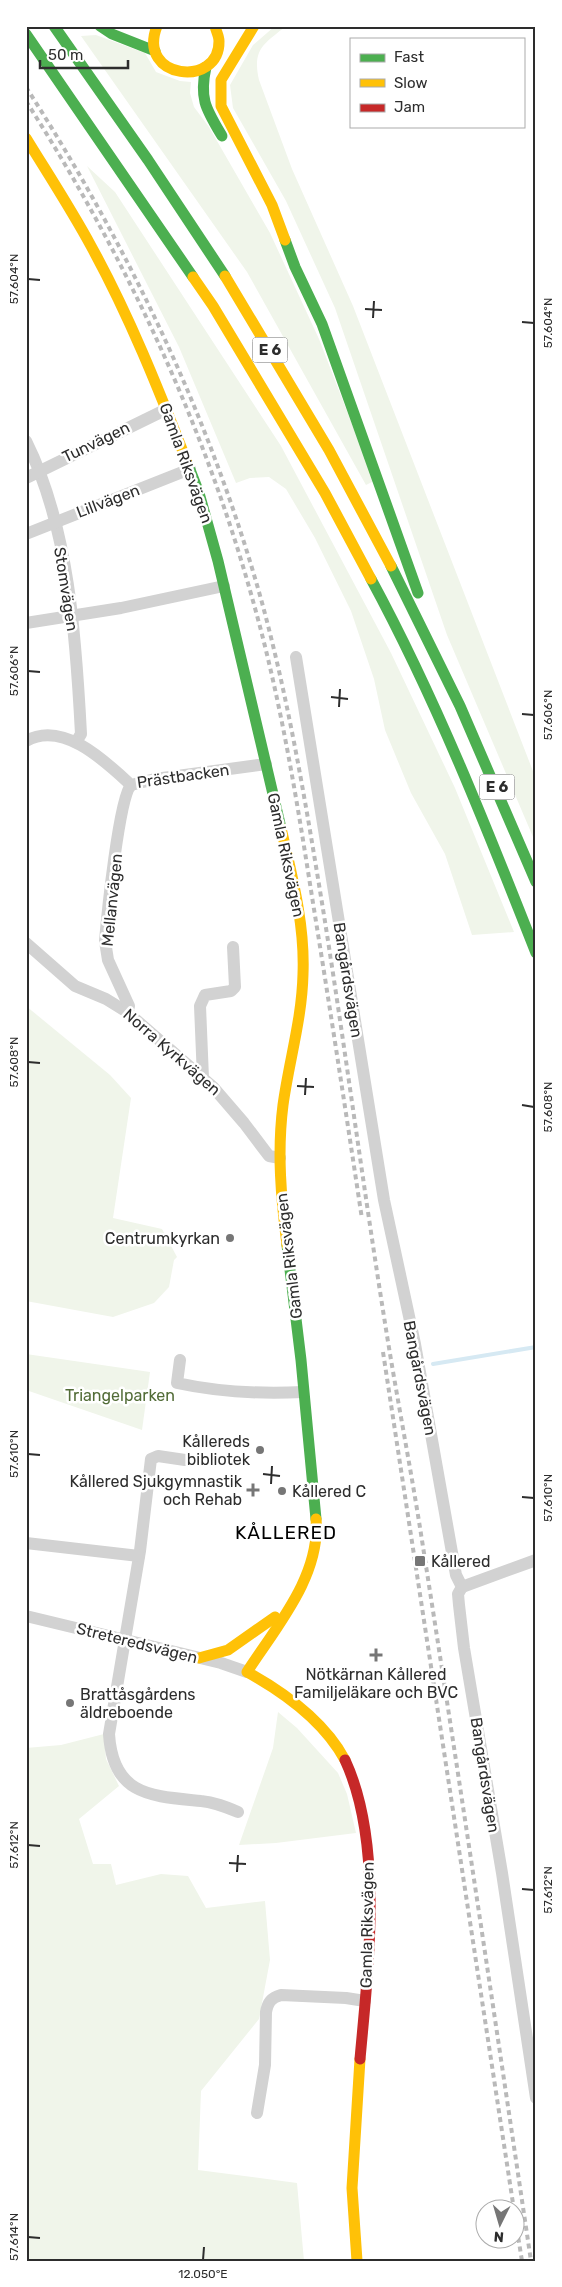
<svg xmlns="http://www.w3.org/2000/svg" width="562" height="2287" font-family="Rubik,sans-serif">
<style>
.green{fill:#f0f5ea}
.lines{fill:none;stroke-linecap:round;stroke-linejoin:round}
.stream{stroke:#d6e9f3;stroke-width:4}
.street{stroke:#d2d2d2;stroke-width:12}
.fast{stroke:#4caf50;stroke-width:11}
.slow{stroke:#ffc107;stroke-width:11}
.jam{stroke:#c62828;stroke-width:11}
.rail{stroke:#b9b9b9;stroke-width:4;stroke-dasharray:5 4;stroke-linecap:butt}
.ticks{fill:none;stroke:#2d2d2d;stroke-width:2}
.poi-dot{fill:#767676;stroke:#fff;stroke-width:2}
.labels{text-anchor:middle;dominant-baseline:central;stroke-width:5;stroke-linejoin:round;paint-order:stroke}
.shield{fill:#fff;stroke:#6c6c6c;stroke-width:1}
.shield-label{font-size:15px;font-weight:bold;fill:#2d2d2d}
.street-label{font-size:16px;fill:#2d2d2d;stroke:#fff}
.poi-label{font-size:16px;fill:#2d2d2d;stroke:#fff;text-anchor:end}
.park-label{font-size:16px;fill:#526c37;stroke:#fff}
.quarter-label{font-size:19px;letter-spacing:1px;fill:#000;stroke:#fff}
.neatline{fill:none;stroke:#2d2d2d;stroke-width:2}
.ticks-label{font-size:12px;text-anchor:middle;fill:#2d2d2d}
</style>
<rect width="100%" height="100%" fill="#fff"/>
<g class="green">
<path d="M275,26H286C264,44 252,49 259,80L292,169L353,306L536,779V844L447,635L335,308L286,201L233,108L230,85L253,45Z"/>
<polygon points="96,35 145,53 156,72 180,81 191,82 190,93 194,107 209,127 270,233 319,339 374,481 366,485 247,272 81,36"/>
<polygon points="87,166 115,192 281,446 391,653 455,788 514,932 472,935 445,854 411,793 385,730 374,679 351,611 315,538 286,489 269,477 250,478 236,483 179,347"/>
<polygon points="26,1006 110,1075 131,1098 113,1218 162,1229 177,1257 174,1260 169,1287 154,1303 113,1317 26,1301"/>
<polygon points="26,1354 150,1372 142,1430 26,1390"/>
<polygon points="278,1712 297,1728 338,1773 347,1794 356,1833 276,1843 239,1845 273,1748"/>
<polygon points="104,1734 106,1759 119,1786 79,1819 93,1864 111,1864 116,1885 161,1874 188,1876 206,1908 265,1901 270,1960 259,2019 201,2091 198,2170 297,2183 304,2261 26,2261 26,1748 61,1745"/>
</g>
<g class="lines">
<polyline class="stream" points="433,1364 536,1347"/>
<g class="street">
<path d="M26,441C69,527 76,638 81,734L76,742"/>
<polyline points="26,478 167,409"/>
<polyline points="26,534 190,469"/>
<polyline points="26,623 121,608 224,586"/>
<polyline points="296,657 384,1200 415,1344 456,1575 462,1587"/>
<path d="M26,741C63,720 105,761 131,785L155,779L266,764"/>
<polyline points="26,943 75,986 106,999 127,1012 213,1087 244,1123 269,1156 280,1158"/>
<path d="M127,1012L129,1006L108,960L105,941C107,917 119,798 131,785"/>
<polyline points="203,1078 200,1006 205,995 231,991 235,987 233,947"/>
<path d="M180,1360L177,1383C218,1392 261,1394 303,1392"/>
<path d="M185,1460L158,1456L151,1459L140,1551L109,1734C113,1796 151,1796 201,1801C214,1802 226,1807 238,1812"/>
<polyline points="26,1543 139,1556"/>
<polyline points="462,1587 458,1594 459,1605 464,1648 502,1873 536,2098"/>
<polyline points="462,1587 536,1560"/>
<polyline points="26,1616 221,1663 247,1672"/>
<path d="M257,2113L265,2065L266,2012C268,2002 271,1998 281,1995L346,1998L365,2001"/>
</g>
<g class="fast">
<polyline points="54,26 148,160 225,276"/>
<polyline points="100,26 112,34 155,51"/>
<polyline points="26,34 193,277"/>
<path d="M206,67C199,99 206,109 222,136"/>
<polyline points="285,240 295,267 322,324 418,593"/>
<polyline points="187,462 199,493 218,561 281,828"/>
<polyline points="391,566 460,706 536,882"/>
<path d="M371,579C436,699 486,826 536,953"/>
<polyline points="287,1245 301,1360 316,1519"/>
</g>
<g class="slow">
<path d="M157,26C136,80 220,88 219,41C219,36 216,31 215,26"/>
<polyline points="254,26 221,80 221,106 272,205 285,240"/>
<path d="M26,138C48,174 71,209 91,246C129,315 158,388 187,462"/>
<polyline points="225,276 329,450 391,566"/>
<polyline points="193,277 213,306 325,493 371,579"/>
<path d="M281,828C292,876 305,924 303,974C302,1019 289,1061 283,1105C277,1152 281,1198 287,1245"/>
<path d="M316,1519C321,1576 276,1627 247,1672C285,1693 324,1721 345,1760"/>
<polyline points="199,1658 228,1650 275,1617"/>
<polyline points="357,2261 352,2188 360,2059"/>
</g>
<path class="jam" d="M345,1760C384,1844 368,1969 360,2059"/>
<g class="rail">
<path d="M26,87C128,246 210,417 261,599C289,701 306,805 323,909C345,1047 363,1185 385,1323C396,1393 410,1464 421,1534C459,1776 495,2019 531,2261"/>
<path d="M26,101C125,256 204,424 253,601C281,700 297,801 313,903C330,1008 346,1113 362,1219"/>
<polyline points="383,1352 514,2210"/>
<polyline points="514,2211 522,2261"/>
</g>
</g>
<path class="ticks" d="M28,279L40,280M365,309L382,310M373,318L374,301M522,322L534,323M28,671L40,672M331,697L348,699M339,707L340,689M522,714L534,715M28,1062L40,1063M297,1086L314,1087M305,1095L306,1078M522,1105L534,1107M28,1454L40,1455M263,1474L280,1476M271,1484L272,1466M522,1497L534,1498M28,1845L40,1846M229,1863L246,1864M237,1872L238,1855M522,1889L534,1890M28,2237L40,2238M203,2260L204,2247"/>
<g class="poi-dot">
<circle cx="230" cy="1238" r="5"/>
<circle cx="260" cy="1450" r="5"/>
<path d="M250.5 1482.5h5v5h5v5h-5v5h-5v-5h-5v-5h5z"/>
<circle cx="282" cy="1491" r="5"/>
<rect x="414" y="1555" width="12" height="12" rx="2.5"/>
<path d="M373.5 1647.5h5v5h5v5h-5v5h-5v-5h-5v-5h5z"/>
<circle cx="70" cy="1703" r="5"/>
</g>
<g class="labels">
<g class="shield">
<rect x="252.5" y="337.5" width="35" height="25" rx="4"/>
<rect x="479.5" y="774.5" width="35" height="25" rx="4"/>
</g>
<g class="shield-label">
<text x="270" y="350">E 6</text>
<text x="497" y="787">E 6</text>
</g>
<g class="street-label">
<text transform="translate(96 442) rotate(-26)">Tunvägen</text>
<text transform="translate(186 463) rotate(70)">Gamla Riksvägen</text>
<text transform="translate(108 501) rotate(-21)">Lillvägen</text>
<text transform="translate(66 589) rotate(81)">Stomvägen</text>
<text transform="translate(183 776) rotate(-8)">Prästbacken</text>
<text transform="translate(286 855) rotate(78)">Gamla Riksvägen</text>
<text transform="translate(112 900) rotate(-84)">Mellanvägen</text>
<text transform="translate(348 980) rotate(81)">Bangårdsvägen</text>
<text transform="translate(172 1052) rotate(41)">Norra Kyrkvägen</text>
<text transform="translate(289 1256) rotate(-97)">Gamla Riksvägen</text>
<text transform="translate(420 1378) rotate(79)">Bangårdsvägen</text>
<text transform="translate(137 1643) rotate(14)">Streteredsvägen</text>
<text transform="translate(485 1775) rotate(81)">Bangårdsvägen</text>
<text transform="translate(367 1925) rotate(-89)">Gamla Riksvägen</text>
</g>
<g class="poi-label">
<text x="220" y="1238">Centrumkyrkan</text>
<text x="250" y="1441">Kållereds<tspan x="250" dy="18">bibliotek</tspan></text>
<text x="242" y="1481">Kållered Sjukgymnastik<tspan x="242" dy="18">och Rehab</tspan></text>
<text x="292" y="1491" text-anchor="start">Kållered C</text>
<text x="431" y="1561" text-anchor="start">Kållered</text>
<text x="376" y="1674" text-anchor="middle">Nötkärnan Kållered<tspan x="376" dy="18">Familjeläkare och BVC</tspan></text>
<text x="80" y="1694" text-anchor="start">Brattåsgårdens<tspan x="80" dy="18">äldreboende</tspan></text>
</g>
<g class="park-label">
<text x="120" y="1395">Triangelparken</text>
</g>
<g class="quarter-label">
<text x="286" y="1532">KÅLLERED</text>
</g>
</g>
<rect width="562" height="2287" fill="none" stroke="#ffffff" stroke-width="55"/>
<rect x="350" y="38" width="175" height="90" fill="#ffffff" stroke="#ababab"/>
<rect x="360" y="54" width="25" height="8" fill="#4caf50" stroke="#ababab"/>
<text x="394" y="62" font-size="15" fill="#2d2d2d">Fast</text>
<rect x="360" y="79" width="25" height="8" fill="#ffc107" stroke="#ababab"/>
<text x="394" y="88" font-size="15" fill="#2d2d2d">Slow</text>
<rect x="360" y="104" width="25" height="8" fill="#c62828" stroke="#ababab"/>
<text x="394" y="112" font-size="15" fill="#2d2d2d">Jam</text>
<g transform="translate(500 2224) rotate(185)"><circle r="24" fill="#ffffff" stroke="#ababab"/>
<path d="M0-4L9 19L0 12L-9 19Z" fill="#767676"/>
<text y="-8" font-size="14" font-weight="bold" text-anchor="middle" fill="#2d2d2d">N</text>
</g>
<path d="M40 60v8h88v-8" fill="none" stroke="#2d2d2d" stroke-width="2.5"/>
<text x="48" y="60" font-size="15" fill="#2d2d2d" stroke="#ffffff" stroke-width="4" paint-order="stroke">50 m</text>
<rect x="28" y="28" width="506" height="2232" class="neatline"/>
<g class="ticks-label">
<text transform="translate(14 279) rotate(-90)" y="4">57.604°N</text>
<text transform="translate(548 323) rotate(-90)" y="4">57.604°N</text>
<text transform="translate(14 671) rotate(-90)" y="4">57.606°N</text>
<text transform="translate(548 715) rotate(-90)" y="4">57.606°N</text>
<text transform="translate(14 1062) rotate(-90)" y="4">57.608°N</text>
<text transform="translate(548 1107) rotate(-90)" y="4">57.608°N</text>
<text transform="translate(14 1454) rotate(-90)" y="4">57.610°N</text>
<text transform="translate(548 1498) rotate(-90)" y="4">57.610°N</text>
<text transform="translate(14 1845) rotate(-90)" y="4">57.612°N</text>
<text transform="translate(548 1890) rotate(-90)" y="4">57.612°N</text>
<text transform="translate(14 2237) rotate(-90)" y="4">57.614°N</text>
<text x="203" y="2278">12.050°E</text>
</g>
</svg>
